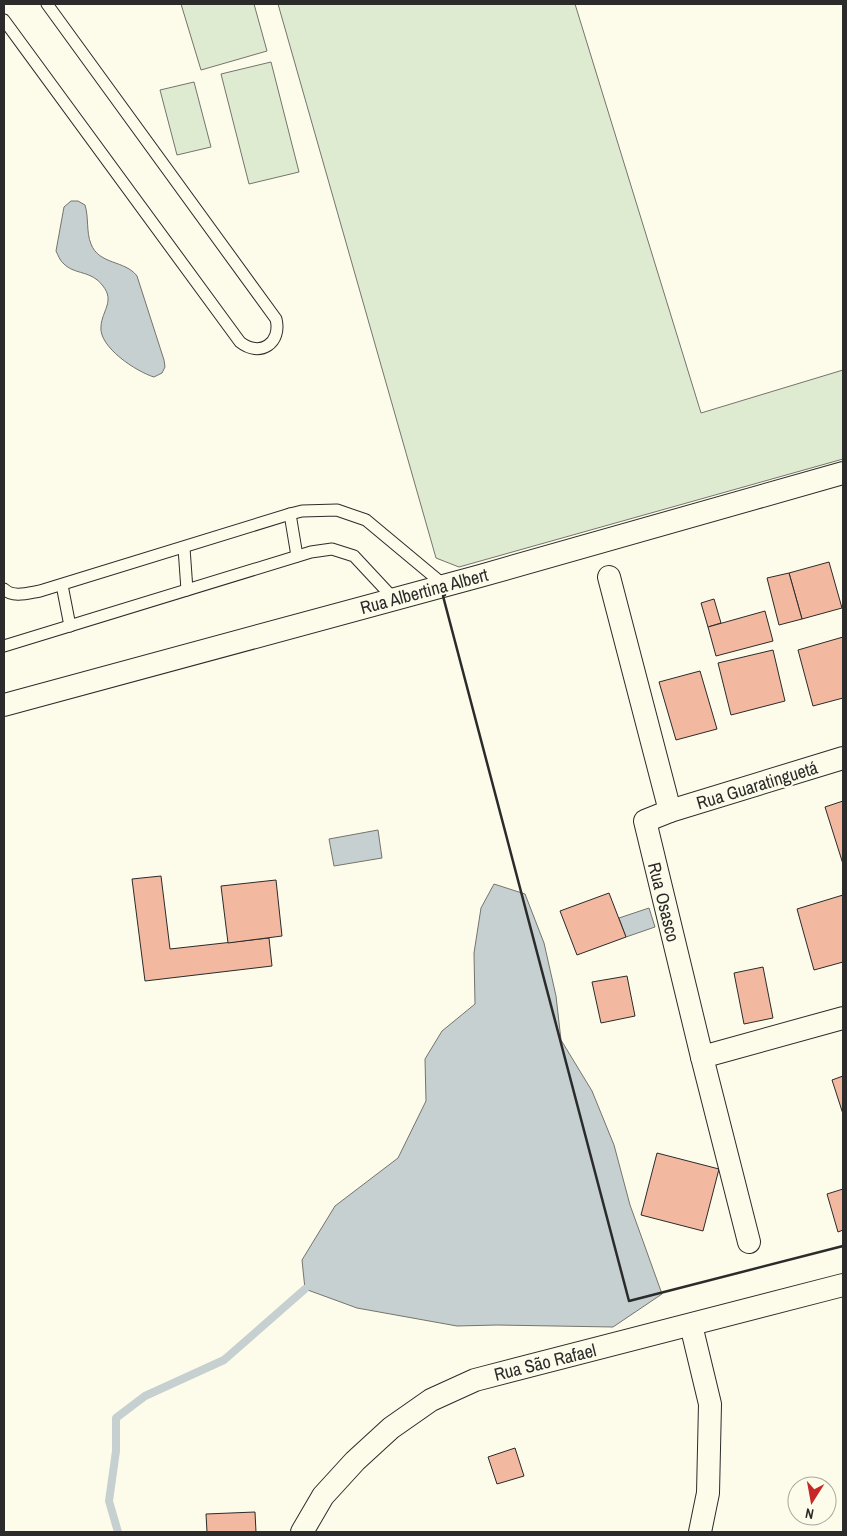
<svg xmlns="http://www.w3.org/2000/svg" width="847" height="1536" font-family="'Archivo Narrow',sans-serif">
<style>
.green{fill:#deebd1;stroke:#74746e}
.water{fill:#c7d0d0;stroke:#74746e}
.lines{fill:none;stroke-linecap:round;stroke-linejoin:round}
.stream{stroke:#c7d0d0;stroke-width:8}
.building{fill:#f2b8a0;stroke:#2b2b2b}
.lane-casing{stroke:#2b2b2b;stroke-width:13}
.street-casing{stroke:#2b2b2b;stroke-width:24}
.lane{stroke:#fdfbea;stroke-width:11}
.street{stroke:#fdfbea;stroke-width:22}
.wall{stroke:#2b2b2b;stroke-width:2.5}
.labels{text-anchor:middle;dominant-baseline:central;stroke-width:4;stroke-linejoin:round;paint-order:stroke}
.street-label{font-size:18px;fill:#2b2b2b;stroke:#fdfbea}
</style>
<rect width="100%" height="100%" fill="#fdfbea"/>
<g class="green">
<polygon points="181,4 254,4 267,51 201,70"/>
<polygon points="278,4 575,4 701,413 843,370 843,459 459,567 436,558"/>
<polygon points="271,62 299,172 249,184 221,74"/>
<polygon points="194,82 211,147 177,155 160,90"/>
</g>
<g class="water">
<path d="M71,201H78L85,205C89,218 86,232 91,244C99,265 125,260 137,276L164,360L165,367L162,373L154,377C137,372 98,347 101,326C102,311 115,301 103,286C91,270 75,275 64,264C60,261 58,255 56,251L64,207Z"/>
<polygon points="378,830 382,858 334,866 329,839"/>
<polygon points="494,884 525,894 544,943 556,996 561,1040 592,1091 614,1145 630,1205 662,1294 613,1327 497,1325 457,1326 357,1308 305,1289 302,1260 335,1206 398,1158 426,1101 425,1059 442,1031 475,1004 474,953 481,908"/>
<polygon points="649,908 655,927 626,937 619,918"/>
</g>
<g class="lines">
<polyline class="stream" points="118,1532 109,1501 116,1451 116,1418 145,1396 224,1360 305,1289"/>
</g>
<g class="building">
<polygon points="829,562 842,608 802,619 789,573"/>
<polygon points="789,573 802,619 779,625 767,578"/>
<polygon points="714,599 721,623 708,627 701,603"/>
<polygon points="765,611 773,641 716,656 708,627"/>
<polygon points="843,637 843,698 813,706 798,650"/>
<polygon points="773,650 785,701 731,715 718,663"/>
<polygon points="700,671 717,729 676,740 659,682"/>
<polygon points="843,801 843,864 825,807"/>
<polygon points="161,876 170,949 269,938 272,966 145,981 132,879"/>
<polygon points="276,880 282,936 228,943 221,886"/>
<polygon points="609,893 626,937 577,955 560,911"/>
<polygon points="843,895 843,962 814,970 797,909"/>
<polygon points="763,967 773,1018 744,1024 734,973"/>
<polygon points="627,976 635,1016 601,1023 592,982"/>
<polygon points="843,1076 843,1114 832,1080"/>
<polygon points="657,1153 719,1169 703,1231 641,1215"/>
<polygon points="843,1189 843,1230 838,1232 827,1194"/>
<polygon points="515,1448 524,1476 497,1484 488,1457"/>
<polygon points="255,1512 256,1532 207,1532 206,1514"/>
</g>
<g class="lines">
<g class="lane-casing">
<g id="lane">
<path d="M4,20L240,342C260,358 282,343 276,319L47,4"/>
<polyline points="290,514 297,556"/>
<polyline points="184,548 187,590"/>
<polyline points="62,585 70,626"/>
<path d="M4,589C13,598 28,593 40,591L290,514L302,511L337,510L366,520L444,585"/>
<polyline points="4,646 311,552 332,549 354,556 395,600"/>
</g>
</g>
<g class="street-casing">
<g id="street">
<polyline points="609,577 670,811 645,821 702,1057 749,1242"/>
<polyline points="4,705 480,576 843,473"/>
<polyline points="670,811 843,758"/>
<polyline points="702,1057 843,1018"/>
<polyline points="691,1325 710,1404 708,1493 700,1532"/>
<polyline points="302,1532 323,1496 355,1461 391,1428 431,1400 475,1380 843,1285"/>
</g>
</g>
<use href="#lane" class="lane"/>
<use href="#street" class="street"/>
<polyline class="wall" points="445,595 443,596 629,1301 843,1246"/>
</g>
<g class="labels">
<g class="street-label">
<text transform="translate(424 591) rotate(-15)">Rua Albertina Albert</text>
<text transform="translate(757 785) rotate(-17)">Rua Guaratinguetá</text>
<text transform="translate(664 902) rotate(76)">Rua Osasco</text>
<text transform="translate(545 1362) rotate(-14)">Rua São Rafael</text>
</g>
</g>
<rect width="847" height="1536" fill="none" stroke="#2b2b2b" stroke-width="10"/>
<g transform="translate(812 1501) rotate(191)"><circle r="24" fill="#fdfbea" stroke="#a9a89e"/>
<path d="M0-4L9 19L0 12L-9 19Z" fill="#c62828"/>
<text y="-8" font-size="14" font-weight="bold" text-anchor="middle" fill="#2b2b2b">N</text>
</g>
</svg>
